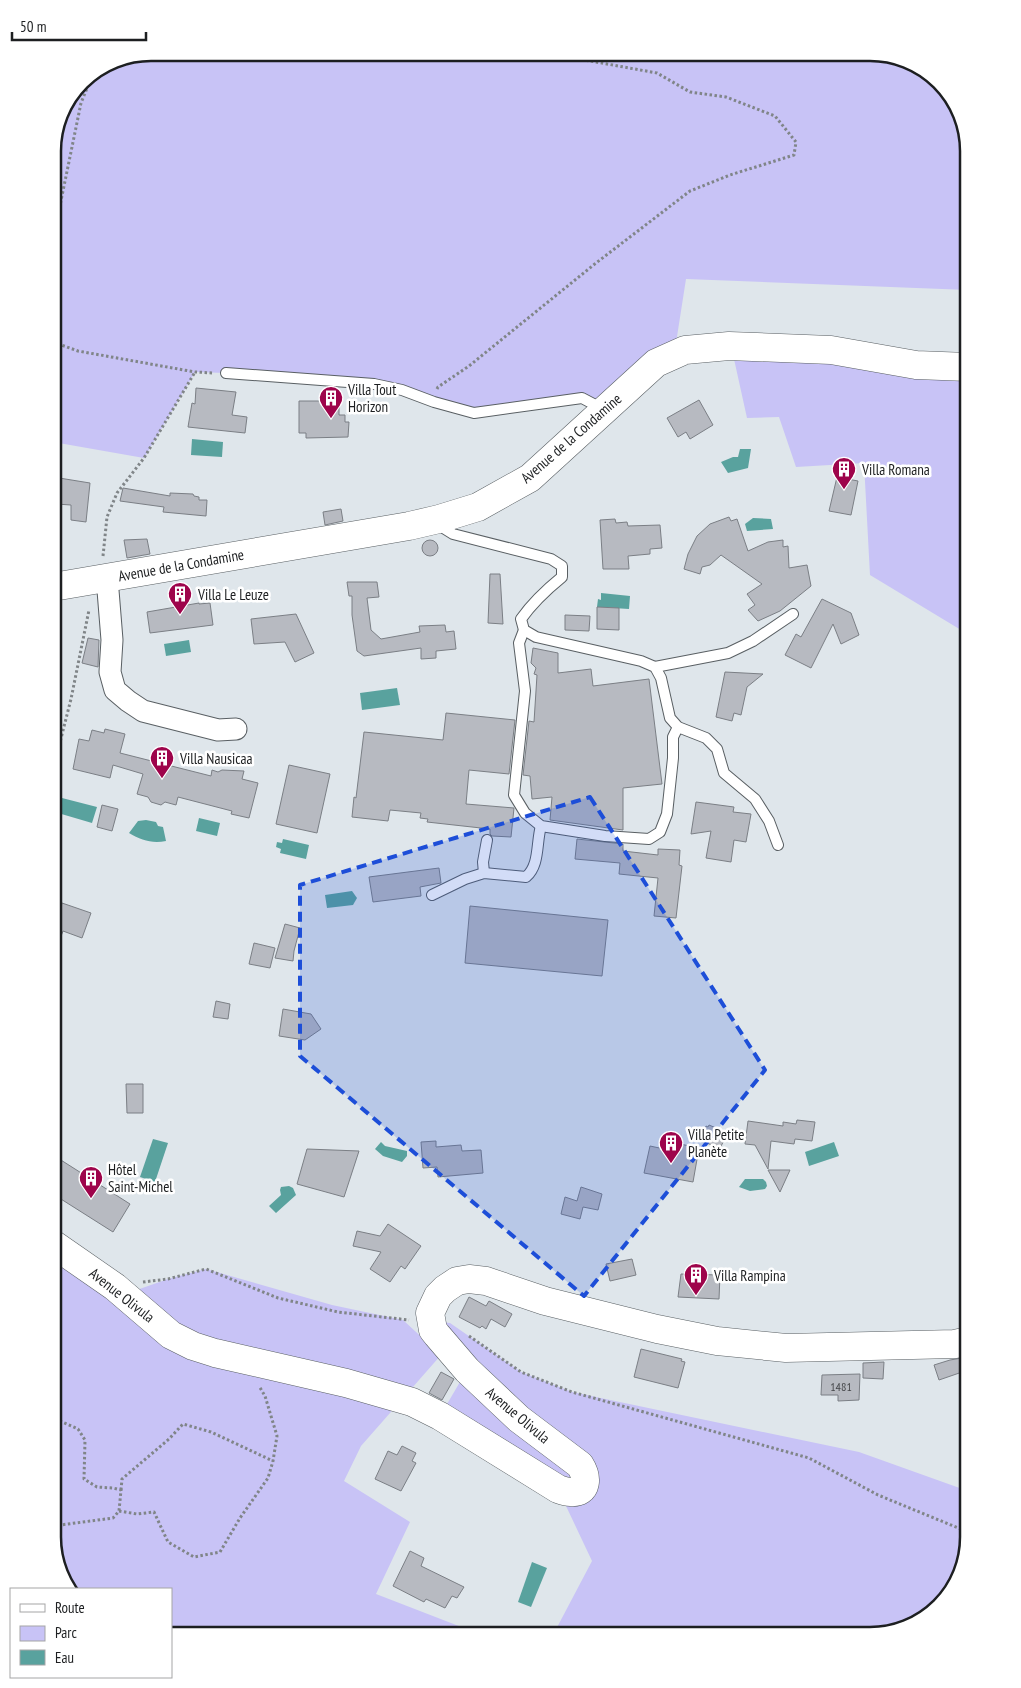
<svg xmlns="http://www.w3.org/2000/svg" width="1021" height="1688" font-family="'PT Sans Narrow',sans-serif">
<style>
.green{fill:#c8c3f6}
.water{fill:#59a29e}
.building{fill:#b7bac1;stroke:#7b7f85}
.lines{fill:none;stroke-linecap:round;stroke-linejoin:round}
.lane-casing{stroke:#595f63;stroke-width:12}
.street-casing{stroke:#595f63;stroke-width:23}
.secondary-casing{stroke:#595f63;stroke-width:29}
.path{stroke:#808588;stroke-width:3;stroke-dasharray:2.5 2.5;stroke-linecap:butt}
.lane{stroke:#fff;stroke-width:10}
.street{stroke:#fff;stroke-width:21}
.secondary{stroke:#fff;stroke-width:28}
.marked{fill:#1d4ed8;fill-opacity:0.2;stroke:#1d4ed8;stroke-width:4;stroke-dasharray:10 6;stroke-linejoin:round}
.labels{text-anchor:middle;dominant-baseline:central;stroke-width:5;stroke-linejoin:round;paint-order:stroke}
.number-label{font-size:12px;fill:#444649}
.poi-label{font-size:15px;fill:#1d1f21;stroke:#fff;text-anchor:start}
.street-label{font-size:15px;fill:#1d1f21;stroke:#fff}
.rim{fill:none;stroke:#1d1f21;stroke-width:2.5}
</style>
<rect width="100%" height="100%" fill="#dfe6eb"/>
<g class="green">
<polygon points="151,53 877,53 925,69 958,108 968,151 968,290 686,279 676,343 595,402 582,398 474,413 402,390 226,373 195,372 144,458 53,442 53,145 60,113 82,81 114,60"/>
<polygon points="734,359 832,364 968,379 968,631 961,630 870,575 864,463 796,467 779,417 747,418"/>
<polygon points="53,1258 114,1298 168,1279 206,1269 332,1305 403,1320 441,1355 361,1446 344,1481 410,1522 376,1594 482,1635 171,1635 171,1589 70,1589 63,1580 53,1537"/>
<polygon points="431,1321 450,1323 521,1372 572,1392 859,1452 968,1491 968,1537 952,1591 913,1625 870,1635 553,1635 592,1561 558,1489 440,1416 467,1370"/>
</g>
<g class="water">
<polygon points="192,439 223,442 222,457 191,455"/>
<polygon points="740,449 751,449 748,468 728,473 721,462 733,457 738,457"/>
<polygon points="753,518 771,519 773,529 747,531 745,524"/>
<polygon points="601,593 630,596 629,609 597,607 598,599 601,600"/>
<polygon points="189,640 191,652 166,656 164,644"/>
<polygon points="397,688 400,705 362,710 360,693"/>
<polygon points="62,798 97,807 92,823 58,813 59,810 56,809 54,804 57,801 61,800"/>
<polygon points="199,818 220,823 217,836 196,831"/>
<path d="M146,820L156,822L158,826L163,827L166,841C152,844 141,840 129,833L138,821Z"/>
<polygon points="283,839 309,845 306,859 280,853 281,849 276,847 277,842 282,843"/>
<polygon points="352,891 357,898 353,905 327,908 325,895"/>
<polygon points="153,1139 168,1143 155,1182 140,1177"/>
<polygon points="381,1142 385,1146 407,1151 407,1156 402,1162 383,1156 375,1149"/>
<polygon points="834,1142 839,1156 809,1166 805,1152"/>
<polygon points="745,1179 763,1179 766,1182 767,1186 765,1189 750,1191 739,1187"/>
<polygon points="289,1186 293,1188 296,1195 276,1213 269,1206 281,1195 280,1190 281,1187"/>
<polygon points="532,1562 547,1568 531,1607 518,1602"/>
</g>
<g class="building">
<polygon points="196,388 236,392 232,415 247,417 245,433 188,427 192,403 195,404"/>
<polygon points="699,400 713,425 690,439 686,432 678,437 667,418"/>
<polygon points="299,401 339,401 339,415 345,415 345,422 349,422 348,437 306,438 306,433 299,433"/>
<polygon points="53,477 90,483 86,522 71,520 71,505 56,504 56,500 53,500"/>
<polygon points="837,477 858,481 851,515 829,511"/>
<polygon points="123,488 170,496 170,493 193,494 194,496 199,497 199,500 207,500 206,516 163,512 164,507 120,501"/>
<polygon points="341,509 343,521 325,525 323,512"/>
<polygon points="729,517 731,521 737,519 748,551 768,542 783,540 783,547 788,546 789,568 807,565 811,586 780,611 758,621 748,610 755,605 747,594 762,584 721,555 710,565 702,567 700,574 684,569 688,554 697,536 710,524"/>
<polygon points="615,519 616,523 627,522 628,526 660,525 662,548 650,549 650,554 628,556 629,569 603,569 600,520"/>
<polygon points="147,539 150,554 127,558 124,540"/>
<circle cx="430" cy="548" r="8"/>
<polygon points="490,574 500,574 503,624 488,623"/>
<polygon points="347,582 377,582 379,597 367,598 371,630 381,639 420,632 419,626 445,625 446,632 454,631 456,649 436,651 436,658 421,659 421,648 364,656 357,651 352,615 352,596 349,596"/>
<polygon points="822,599 851,613 859,635 841,644 833,624 811,668 785,655 796,634 801,637"/>
<polygon points="199,603 199,604 210,603 213,625 150,633 147,612"/>
<polygon points="597,607 619,608 619,630 597,629"/>
<polygon points="296,614 314,653 295,662 285,642 254,644 251,619"/>
<polygon points="565,615 590,616 589,631 565,630"/>
<polygon points="88,638 99,640 98,667 82,663"/>
<polygon points="533,648 558,653 558,673 591,669 593,686 649,679 662,784 623,788 623,830 550,820 552,797 532,799 530,776 523,775 529,721 534,722 537,675 534,674 536,668 531,663"/>
<polygon points="725,672 763,674 747,687 741,715 734,713 732,721 716,717"/>
<polygon points="446,713 515,720 509,774 469,770 466,804 514,808 511,837 492,836 490,834 490,829 427,822 428,819 420,818 421,813 390,810 388,821 352,817 354,797 356,798 364,732 443,740"/>
<polygon points="105,729 125,734 120,753 211,776 212,770 218,772 222,770 244,771 242,779 258,783 249,818 231,814 232,811 178,797 176,805 165,802 161,805 151,802 148,797 137,794 143,774 113,765 110,778 73,769 79,739 89,741 92,730 104,733"/>
<polygon points="289,765 330,774 317,833 276,824"/>
<polygon points="696,802 734,807 733,812 751,814 746,842 734,840 731,862 706,858 711,831 691,834"/>
<polygon points="102,805 118,809 112,831 97,827"/>
<polygon points="577,839 623,844 623,851 658,855 658,849 680,850 679,865 682,866 676,918 654,916 658,878 619,874 620,863 575,859"/>
<polygon points="439,868 441,883 420,887 421,896 373,902 369,877"/>
<polygon points="62,903 91,913 82,938 63,931 53,957 53,904 61,907"/>
<polygon points="470,906 608,920 602,976 465,963"/>
<polygon points="285,924 300,928 294,951 293,961 275,958"/>
<polygon points="254,943 275,948 270,968 249,964"/>
<polygon points="216,1001 230,1004 228,1019 213,1017"/>
<polygon points="283,1009 311,1014 321,1029 305,1040 279,1036"/>
<polygon points="126,1084 143,1084 143,1113 127,1113"/>
<polygon points="797,1120 815,1122 812,1141 795,1139 794,1144 771,1141 768,1169 755,1145 745,1144 748,1121 783,1126 783,1122 796,1124"/>
<polygon points="709,1125 728,1133 720,1148 701,1141 706,1126 708,1127"/>
<polygon points="436,1141 436,1147 461,1145 462,1151 481,1150 483,1173 438,1177 437,1167 423,1168 421,1142"/>
<polygon points="666,1141 699,1148 693,1182 644,1173 650,1146 664,1149"/>
<polygon points="307,1149 359,1151 344,1197 297,1184"/>
<polygon points="53,1155 130,1204 113,1232 53,1194"/>
<polygon points="768,1170 790,1170 780,1192"/>
<polygon points="581,1187 602,1194 598,1210 583,1207 580,1219 561,1214 565,1197 577,1201"/>
<polygon points="388,1224 421,1246 405,1269 401,1266 390,1282 370,1269 381,1252 353,1246 357,1231 380,1236"/>
<polygon points="632,1259 636,1275 610,1281 606,1264"/>
<polygon points="681,1274 720,1275 719,1299 678,1297"/>
<polygon points="469,1297 486,1306 489,1301 512,1314 505,1327 491,1319 486,1329 482,1326 480,1328 459,1317"/>
<polygon points="641,1349 682,1359 681,1361 685,1362 678,1388 634,1377"/>
<polygon points="968,1357 968,1370 939,1380 934,1365 950,1360"/>
<polygon points="884,1362 883,1379 863,1378 863,1363"/>
<polygon points="441,1372 454,1379 442,1400 429,1393"/>
<polygon points="860,1374 859,1400 838,1401 838,1395 821,1395 822,1375"/>
<polygon points="402,1446 416,1453 412,1461 416,1463 401,1491 375,1479 388,1451 397,1455"/>
<polygon points="410,1551 424,1558 421,1566 464,1587 457,1598 452,1596 445,1608 426,1599 424,1602 393,1586"/>
</g>
<g class="lines">
<g class="lane-casing">
<g id="lane">
<polyline points="226,373 374,384 402,390 434,402 474,413 582,398 603,409"/>
<path d="M440,520L445,529L453,534L551,559L562,566V577C546,590 533,602 521,619L524,630L536,637L641,661L655,667L661,678L670,718L678,727L706,738L717,749L724,773L755,799L769,821L778,845"/>
<polyline points="524,630 519,643 525,691 514,795 525,813 541,826 605,836 649,839 660,832 667,814 673,758 673,737 678,727"/>
<polyline points="655,667 728,653 753,641 793,614"/>
<polyline points="484,873 483,862 487,840"/>
<path d="M432,895L465,879L484,873L526,877C540,865 536,843 541,826"/>
</g>
</g>
<g class="street-casing">
<polyline id="street" points="107,578 112,640 110,672 115,690 128,701 143,711 218,730 236,729"/>
</g>
<g class="secondary-casing">
<g id="secondary">
<polyline points="53,587 409,526 439,519 478,507 530,478 656,363 685,350 729,346 831,350 916,365 968,367"/>
<path d="M53,1244L115,1287L171,1335L193,1346L215,1353L346,1383L412,1402L440,1416L558,1489C561,1490 566,1492 570,1492C589,1494 587,1476 580,1465L519,1419L467,1370L437,1335L433,1330L430,1313L438,1296L445,1289L457,1281L469,1279L486,1281L545,1301L657,1329L717,1341L786,1348L955,1344L968,1341"/>
</g>
</g>
<g class="path">
<polyline points="53,232 55,230 81,103 92,76 117,59"/>
<polyline points="53,342 78,351 195,372 214,373"/>
<polyline points="437,389 438,387 469,366 596,263 690,191 730,175 794,155 796,142 775,116 726,97 690,92 657,73 557,55 522,60 483,53"/>
<polyline points="103,556 107,517 117,493 144,458 195,372"/>
<polyline points="53,770 71,699 89,610"/>
<polyline points="143,1282 168,1279 206,1269 278,1298 338,1312 409,1320"/>
<polyline points="469,1336 521,1372 572,1392 809,1458 878,1495 968,1532"/>
<polyline points="121,1490 122,1479 169,1439 183,1424 211,1432 273,1461"/>
<polyline points="119,1511 137,1514 154,1512 168,1542 194,1557 220,1552 240,1518 268,1478 273,1461 277,1436 265,1396 259,1386"/>
<polyline points="53,1526 113,1518 119,1511 121,1490 113,1488 97,1487 84,1479 85,1440 78,1429 53,1418"/>
</g>
<use href="#lane" class="lane"/>
<use href="#street" class="street"/>
<use href="#secondary" class="secondary"/>
</g>
<path class="marked" d="M590,797L765,1070L584,1296L300,1056V885Z"/>
<defs>
<g id="building-pin" transform="scale(1.25)"><path d="M0 17L-7.5 6A9.5 9.5 0 1 1 7.5 6Z" fill="#9e044b" stroke="#fff"/><path d="M-4-6H4V6H1V3H-1V6H-4ZM-2.5-4.3h1.7v1.8h-1.7ZM.8-4.3h1.7v1.8H.8ZM-2.5-1h1.7V.8h-1.7ZM.8-1h1.7V.8H.8Z" fill="#fff"/></g>
</defs>
<g fill-rule="evenodd">
<use href="#building-pin" x="331" y="398"/>
<use href="#building-pin" x="844" y="469"/>
<use href="#building-pin" x="180" y="594"/>
<use href="#building-pin" x="162" y="758"/>
<use href="#building-pin" x="671" y="1143"/>
<use href="#building-pin" x="91" y="1178"/>
<use href="#building-pin" x="696" y="1275"/>
</g>
<g class="labels">
<g class="number-label">
<text x="841" y="1386">1481</text>
</g>
<g class="poi-label">
<text x="348" y="389">Villa Tout<tspan x="348" dy="17">Horizon</tspan></text>
<text x="862" y="469">Villa Romana</text>
<text x="198" y="594">Villa Le Leuze</text>
<text x="180" y="758">Villa Nausicaa</text>
<text x="688" y="1134">Villa Petite<tspan x="688" dy="17">Planète</tspan></text>
<text x="108" y="1169">Hôtel<tspan x="108" dy="17">Saint-Michel</tspan></text>
<text x="714" y="1275">Villa Rampina</text>
</g>
<g class="street-label">
<text transform="translate(571 438) rotate(-41)">Avenue de la Condamine</text>
<text transform="translate(181 565) rotate(-10)">Avenue de la Condamine</text>
<text transform="translate(122 1295) rotate(38)">Avenue Olivula</text>
<text transform="translate(518 1415) rotate(40)">Avenue Olivula</text>
</g>
</g>
<path d="M0 0H1021V1688H0ZM151 61H870A90 90 0 0 1 960 151V1537A90 90 0 0 1 870 1627H151A90 90 0 0 1 61 1537V151A90 90 0 0 1 151 61Z" fill="#fff" fill-rule="evenodd"/>
<path class="rim" d="M151 61H870A90 90 0 0 1 960 151V1537A90 90 0 0 1 870 1627H151A90 90 0 0 1 61 1537V151A90 90 0 0 1 151 61Z"/>
<rect x="10" y="1588" width="162" height="90" fill="#ffffff" stroke="#a5a5a6"/>
<rect x="20" y="1604" width="25" height="8" fill="#ffffff" stroke="#a5a5a6"/>
<text x="55" y="1613" font-size="15" fill="#1d1f21">Route</text>
<rect x="20" y="1626" width="25" height="15" fill="#c8c3f6" stroke="#a5a5a6"/>
<text x="55" y="1638" font-size="15" fill="#1d1f21">Parc</text>
<rect x="20" y="1650" width="25" height="15" fill="#59a29e" stroke="#a5a5a6"/>
<text x="55" y="1663" font-size="15" fill="#1d1f21">Eau</text>
<path d="M12 32v8h134v-8" fill="none" stroke="#1d1f21" stroke-width="2.5"/>
<text x="20" y="32" font-size="15" fill="#1d1f21" stroke="#ffffff" stroke-width="4" paint-order="stroke">50 m</text>
</svg>
